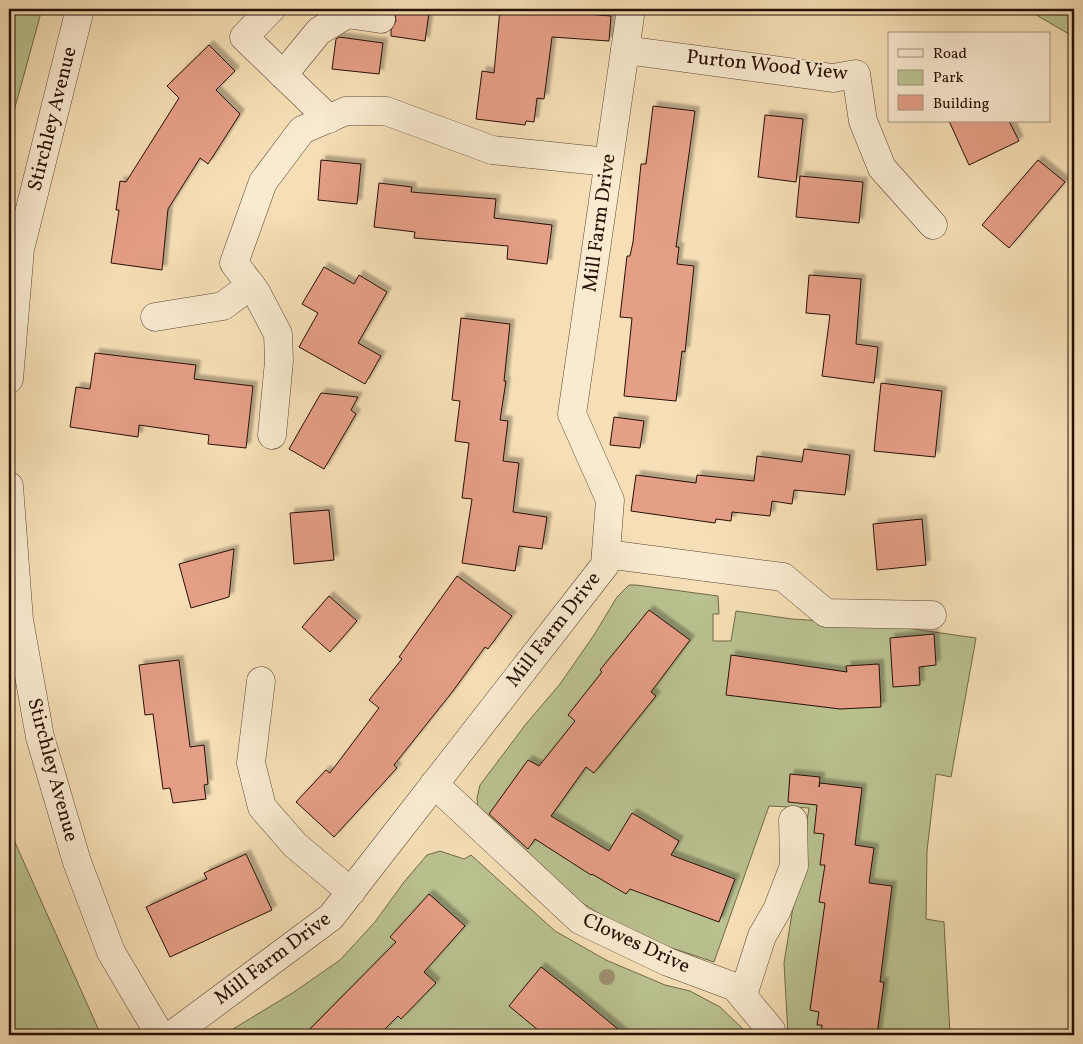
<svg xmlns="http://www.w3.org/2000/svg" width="1083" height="1044" font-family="Vollkorn,serif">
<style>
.green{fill:#bac290;stroke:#70684a}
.building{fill:#e69f87;stroke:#270f04;filter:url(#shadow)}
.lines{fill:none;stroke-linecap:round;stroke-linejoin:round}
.minor-casing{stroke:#5b4330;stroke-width:29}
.minor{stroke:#f9ead0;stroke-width:28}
.tree{fill:#a08f6f}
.labels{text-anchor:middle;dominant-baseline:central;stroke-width:4;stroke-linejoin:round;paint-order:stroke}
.street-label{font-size:20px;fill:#270f04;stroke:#f9ead0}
</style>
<defs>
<filter id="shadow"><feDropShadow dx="4.5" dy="-4.5" stdDeviation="1" flood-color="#0004"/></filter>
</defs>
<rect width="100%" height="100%" fill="#f6dfb6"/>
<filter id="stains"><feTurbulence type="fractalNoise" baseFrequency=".004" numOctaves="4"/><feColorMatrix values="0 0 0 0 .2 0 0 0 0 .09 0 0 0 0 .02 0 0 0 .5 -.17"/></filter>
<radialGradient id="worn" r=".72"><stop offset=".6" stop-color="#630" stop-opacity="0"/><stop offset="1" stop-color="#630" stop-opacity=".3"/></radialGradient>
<g class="green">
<polygon points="9,9 42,9 9,129"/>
<polygon points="1026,9 1074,9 1074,37"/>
<polygon points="629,585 636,585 718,596 719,614 713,614 713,641 731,641 736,611 792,619 885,625 976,638 951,777 936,774 927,851 926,919 944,922 950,1035 788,1035 784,963 809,808 769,806 714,962 633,935 576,899 478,812 477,798 480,785 526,724 560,684 594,635 617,597"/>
<polygon points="9,829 101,1035 9,1035"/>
<polygon points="440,851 464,859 471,855 555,931 606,960 665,985 690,991 720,1007 743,1029 746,1035 239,1035 233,1029 294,992 340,960 375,922 404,882 427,855"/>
</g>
<g class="building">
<polygon points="394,9 429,13 425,41 391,36 391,30 396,21"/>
<polygon points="500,9 552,11 552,9 586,9 586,14 611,16 609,41 552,37 544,99 537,98 534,122 526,121 525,125 476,119 482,71 494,73"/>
<polygon points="339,37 383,43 379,74 332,69 336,39"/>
<polygon points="209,45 235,71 216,90 240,114 208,164 200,158 168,209 162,270 111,263 119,210 116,210 120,181 126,182 179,98 167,86"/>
<polygon points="653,106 695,111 676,247 679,247 677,264 694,266 685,352 682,351 676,401 624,396 632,318 620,317 627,256 630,256 633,242 641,164 646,164"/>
<polygon points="765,115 803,119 796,182 758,177"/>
<polygon points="949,121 1009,121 1019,141 969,165"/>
<polygon points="321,160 361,164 357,204 318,200"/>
<polygon points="1038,160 1065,182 1009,248 982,225"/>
<polygon points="800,176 863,182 859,223 796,217"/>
<polygon points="379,183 412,187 411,192 496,199 494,218 552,225 547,264 507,259 508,246 414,238 415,232 374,227"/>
<polygon points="324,267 354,284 359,275 387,292 358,343 381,356 365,384 299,347 318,313 302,304"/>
<polygon points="809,275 861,279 856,344 878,347 874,383 822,376 830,315 806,313"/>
<polygon points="461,318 510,324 504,381 506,381 500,420 508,421 503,461 519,463 513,512 547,517 542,549 519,546 515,571 462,563 472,499 462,498 469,443 455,441 460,401 452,400"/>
<polygon points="95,353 196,365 194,379 253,386 246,448 208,444 209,435 139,425 138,437 70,427 76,387 90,389"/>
<polygon points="881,383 942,391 935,457 874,451"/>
<polygon points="321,393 358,397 351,410 356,414 324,469 289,449"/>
<polygon points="614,417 644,421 640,448 610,445"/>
<polygon points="804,449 850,455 845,495 794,490 792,504 772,501 770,516 732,512 731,521 716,519 715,523 631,511 636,475 696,483 697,475 754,481 757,456 802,462"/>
<polygon points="329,510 334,560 294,564 290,513"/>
<polygon points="922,519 926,565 877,570 873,524"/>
<polygon points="234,549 229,597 191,608 179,564"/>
<polygon points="457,576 512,616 488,649 485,647 453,691 394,765 397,768 334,837 296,802 326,770 330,773 379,708 369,700 402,659 399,657"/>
<polygon points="329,596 357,621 330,652 302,627"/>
<polygon points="649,610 690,640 651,692 656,696 594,773 586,767 551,816 609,851 632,813 679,841 671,855 735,879 719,922 630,889 626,894 592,874 591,875 535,839 528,849 489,814 528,760 539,766 575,721 568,715 602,672 600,670"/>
<polygon points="934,634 936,665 919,667 920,685 893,687 890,638"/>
<polygon points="731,655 847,672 846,666 879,664 881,707 840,709 726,695"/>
<polygon points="179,660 190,747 204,745 208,784 204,785 206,799 173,803 170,788 163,789 153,714 145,715 139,665"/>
<polygon points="790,774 820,777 819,787 820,783 862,788 855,845 874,848 869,883 892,886 880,982 884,982 877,1035 821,1035 822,1025 817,1025 819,1012 810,1010 825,903 819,902 825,865 820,865 824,834 814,833 817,805 788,802"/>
<polygon points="246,854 272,910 170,957 146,907 207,879 204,873"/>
<polygon points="429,894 465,926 424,972 436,983 401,1019 398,1016 379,1035 304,1035 396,942 390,937"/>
<polygon points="541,967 578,996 625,1035 544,1035 509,1006"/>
</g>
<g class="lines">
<g class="minor-casing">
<g id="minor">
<polyline points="271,9 244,37 329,119"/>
<polyline points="625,50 833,78 856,74 863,121 882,168 933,225"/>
<polyline points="283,75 319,31 347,14 381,19"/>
<polyline points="155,317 223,306 251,285"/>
<polyline points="9,379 20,249 80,9"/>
<polyline points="272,435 279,361 278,334 256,292 234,263 263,182 302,130 346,111 386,111 492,150 608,162"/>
<polyline points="9,486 19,620 40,737 77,862 111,952 160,1035"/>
<polyline points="606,554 783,577 826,613 932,615"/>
<polyline points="261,681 251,763 262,807 295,845 351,892"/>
<polyline points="434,784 580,920 668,962 735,987 771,1030 771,1035"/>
<polyline points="743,995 762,936 777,910 794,866 793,820"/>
<polyline points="172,1035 331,917 605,565 610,500 572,414 631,9"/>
</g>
</g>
<use href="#minor" class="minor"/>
</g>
<circle class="tree" cx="607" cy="977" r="8"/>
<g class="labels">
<g class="street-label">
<text transform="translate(767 66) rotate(6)">Purton Wood View</text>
<text transform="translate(53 119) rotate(-76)">Stirchley Avenue</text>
<text transform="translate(600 223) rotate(-82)">Mill Farm Drive</text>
<text transform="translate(554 630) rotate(-52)">Mill Farm Drive</text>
<text transform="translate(52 770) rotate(75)">Stirchley Avenue</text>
<text transform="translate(636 944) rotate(25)">Clowes Drive</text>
<text transform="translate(273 959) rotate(-37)">Mill Farm Drive</text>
</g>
</g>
<rect width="1083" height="1044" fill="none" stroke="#f6dfb6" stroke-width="30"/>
<rect x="10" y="10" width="1063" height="1024" fill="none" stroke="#270f04" stroke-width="2.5"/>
<rect x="15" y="15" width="1053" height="1014" fill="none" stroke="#270f04"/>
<rect x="888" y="32" width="162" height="90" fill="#f9ead0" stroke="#a5927e"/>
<rect x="898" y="49" width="25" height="8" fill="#f9ead0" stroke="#a5927e"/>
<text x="933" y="58" font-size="15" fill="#270f04">Road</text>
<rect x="898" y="70" width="25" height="15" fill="#bac290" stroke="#a5927e"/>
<text x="933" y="82" font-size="15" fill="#270f04">Park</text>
<rect x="898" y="95" width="25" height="15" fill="#e69f87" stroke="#a5927e"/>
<text x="933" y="108" font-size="15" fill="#270f04">Building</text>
<rect width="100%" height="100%" filter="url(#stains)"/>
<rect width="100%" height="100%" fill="url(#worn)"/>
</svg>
